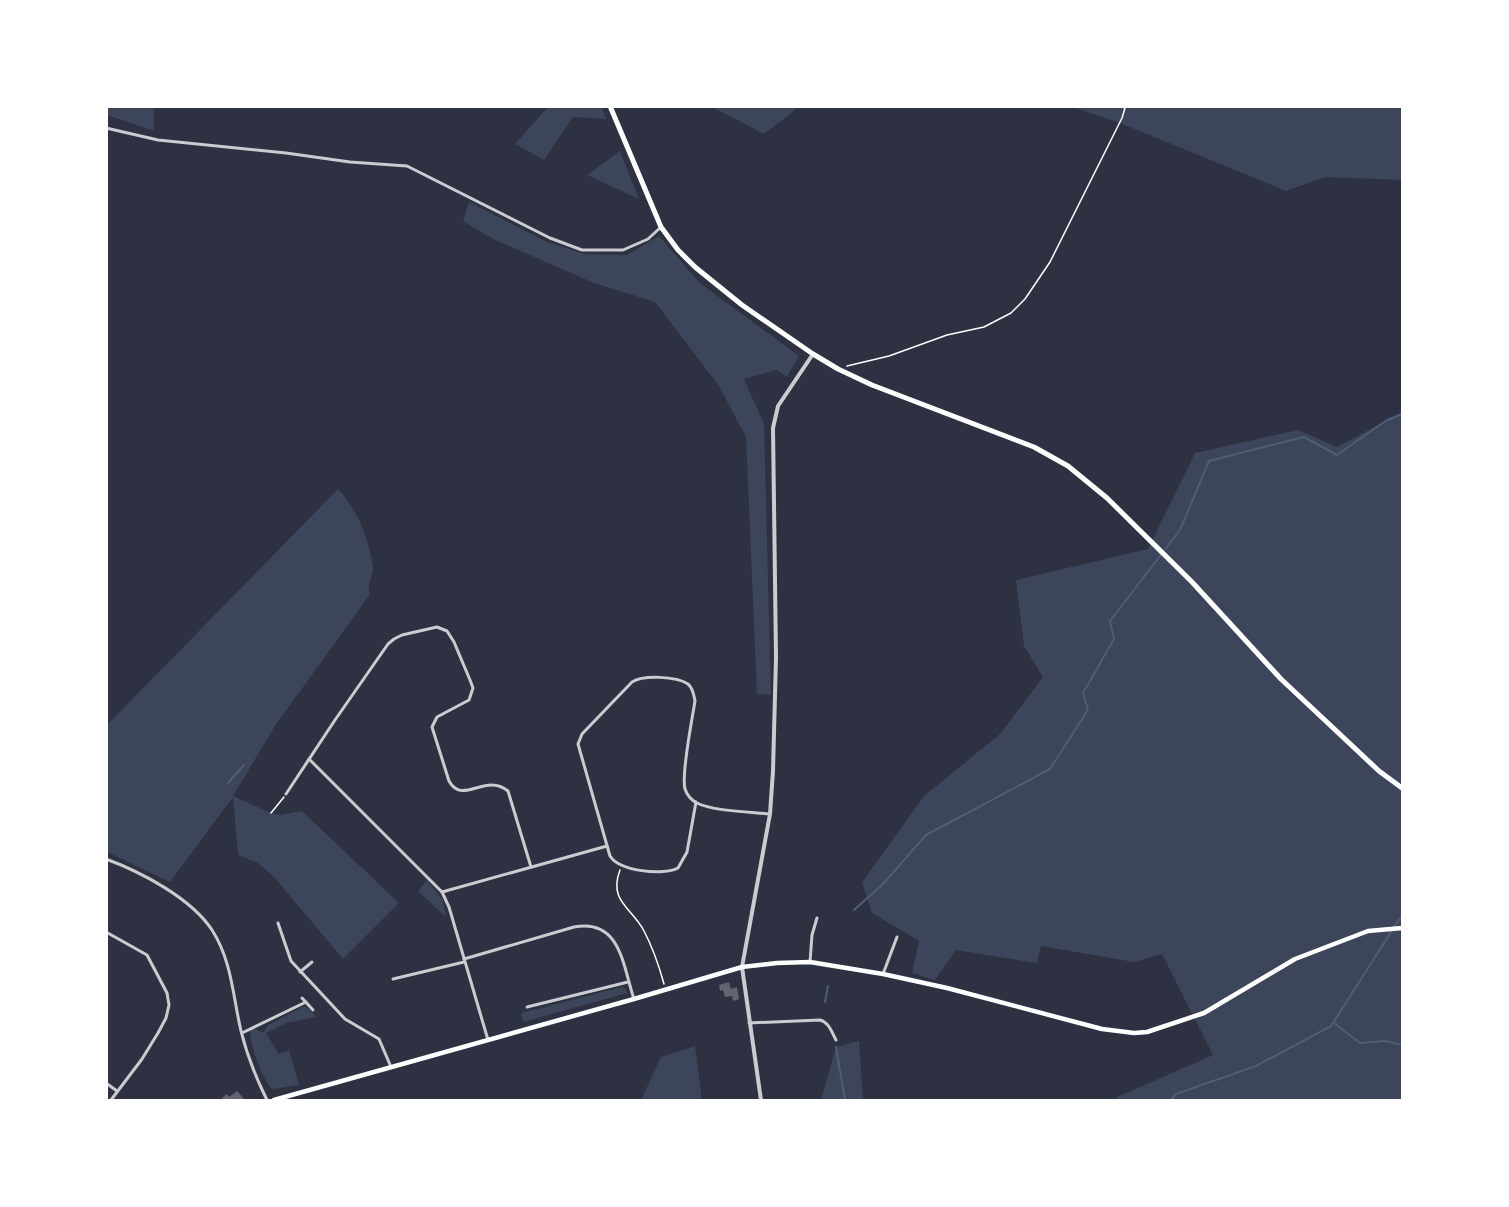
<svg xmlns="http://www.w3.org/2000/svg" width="1509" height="1207" font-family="'Times New Roman',serif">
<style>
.green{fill:#3c4559}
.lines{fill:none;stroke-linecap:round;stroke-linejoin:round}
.stream{stroke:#4f5d75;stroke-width:2}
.building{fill:#626471}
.path{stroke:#fff;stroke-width:1.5}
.minor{stroke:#caccd0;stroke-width:3}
.tertiary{stroke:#caccd0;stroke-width:4}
.secondary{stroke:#fff;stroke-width:4.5}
.trunk{stroke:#fff;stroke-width:5}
</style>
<rect width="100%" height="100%" fill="#2d3142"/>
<g class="green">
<polygon points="107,106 154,107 154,131 107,115"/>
<polygon points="548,107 602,107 606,119 573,117 544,160 515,144"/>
<polygon points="712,107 799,107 764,134"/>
<polygon points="1073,107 1402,107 1402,180 1325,177 1286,191 1120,123"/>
<polygon points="620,151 639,199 587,175"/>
<polygon points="469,202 545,241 584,254 627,255 659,236 700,283 799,356 787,377 776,370 744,379 764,424 771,695 757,694 746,437 719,386 655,302 594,283 493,239 463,221"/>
<polygon points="1402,412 1402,1100 1115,1100 1117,1097 1213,1055 1162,954 1134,962 1041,946 1037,963 956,950 935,980 912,973 919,941 872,913 862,882 924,796 1000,734 1043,677 1024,646 1016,580 1148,549 1195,453 1298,430 1337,447"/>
<path d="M338,489C357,509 369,539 373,566C374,576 366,585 370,594L275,726L233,796L271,813L281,815L302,811L399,903L343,959L275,878L258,863L238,855L233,797L170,882L107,852L106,726Z"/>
<polygon points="427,880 442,899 446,917 418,891"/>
<polygon points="622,987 626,989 627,993 523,1022 521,1013"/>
<path d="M302,1007H306L317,1017L286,1023L266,1033L279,1054L289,1050L299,1085L272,1089C262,1078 250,1046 250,1031L255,1029L261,1032H264L268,1025Z"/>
<polygon points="859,1041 863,1100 821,1100 836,1047"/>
<polygon points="695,1046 702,1100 641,1100 661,1057"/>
</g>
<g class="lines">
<g class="stream">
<polyline points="228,783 244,765"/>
<polyline points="854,910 883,884 926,835 1050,769 1088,710 1083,693 1114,639 1110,621 1180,530 1209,461 1304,437 1337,455 1387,420 1402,414"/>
<polyline points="825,1002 828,986"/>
<polyline points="1334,1023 1360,1043 1385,1041 1402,1045"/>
<polyline points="836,1047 845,1100"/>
<polyline points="1171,1100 1176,1094 1256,1066 1331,1026 1402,915"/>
</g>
</g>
<g class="building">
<polygon points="729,982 731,989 737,987 739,999 733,1001 732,996 725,997 723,990 720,991 719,985"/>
<polygon points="237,1091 245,1100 224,1100 222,1098 227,1094 229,1097"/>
</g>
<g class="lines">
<g class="path">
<polyline points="847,366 889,356 947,335 984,327 1011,313 1025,299 1050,262 1122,118 1125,108 1119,106"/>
<polyline points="271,813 284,797"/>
<path d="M620,870C608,901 632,908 644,931C653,948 659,966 664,984"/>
</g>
<g class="minor">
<polyline points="106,128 158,140 286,153 350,162 407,166 550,238 582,250 623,250 648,239 661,227"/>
<polyline points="309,759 442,892 449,907 488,1040"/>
<path d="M286,794L335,720L388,644L394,639L402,635L437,627L447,631L454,642L470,680L473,688L469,700L437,717L432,727L449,781C463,806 485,772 508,791L531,867"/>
<path d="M696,802L687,852L678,868C663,876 619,871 610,856L578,744L582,734L632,682C643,675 676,676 688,684C693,688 694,695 695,701C692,720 681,774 685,789C687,795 691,800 697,803C712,811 751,812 770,814"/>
<path d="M106,859C141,872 191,898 212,930C232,961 233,997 241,1031C247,1055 256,1078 267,1100"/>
<polyline points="442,892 607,846"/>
<polyline points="278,923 291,961 345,1019 379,1039 391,1067"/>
<polyline points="106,932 147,955 167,993 169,1005 166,1018 158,1033 142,1059 111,1100"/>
<path d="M464,959L574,927C621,918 623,967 634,999"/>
<polyline points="810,962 812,935 817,918"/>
<polyline points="300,972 312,962"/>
<polyline points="883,974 897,937"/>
<polyline points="393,979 464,962"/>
<polyline points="302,998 313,1010"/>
<polyline points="527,1007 628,982"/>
<path d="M749,1023L820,1020C829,1022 832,1033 836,1040"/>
<polyline points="242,1033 306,1002"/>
<polyline points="106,1083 117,1091"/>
</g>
<polyline class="tertiary" points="761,1100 742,967 770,814 773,771 776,657 773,428 778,406 813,354"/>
<polyline class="secondary" points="274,1100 634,999 742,967 777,963 810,962 883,974 947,988 1102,1029 1134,1033 1147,1032 1204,1013 1295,959 1368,931 1402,928"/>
<polyline class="trunk" points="610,106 661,227 678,250 695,267 742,305 813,354 838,369 872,385 1034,447 1068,466 1107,498 1192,582 1281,679 1379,771 1402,788"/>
</g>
<rect width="1509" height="1207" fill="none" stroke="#ffffff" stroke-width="216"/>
</svg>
